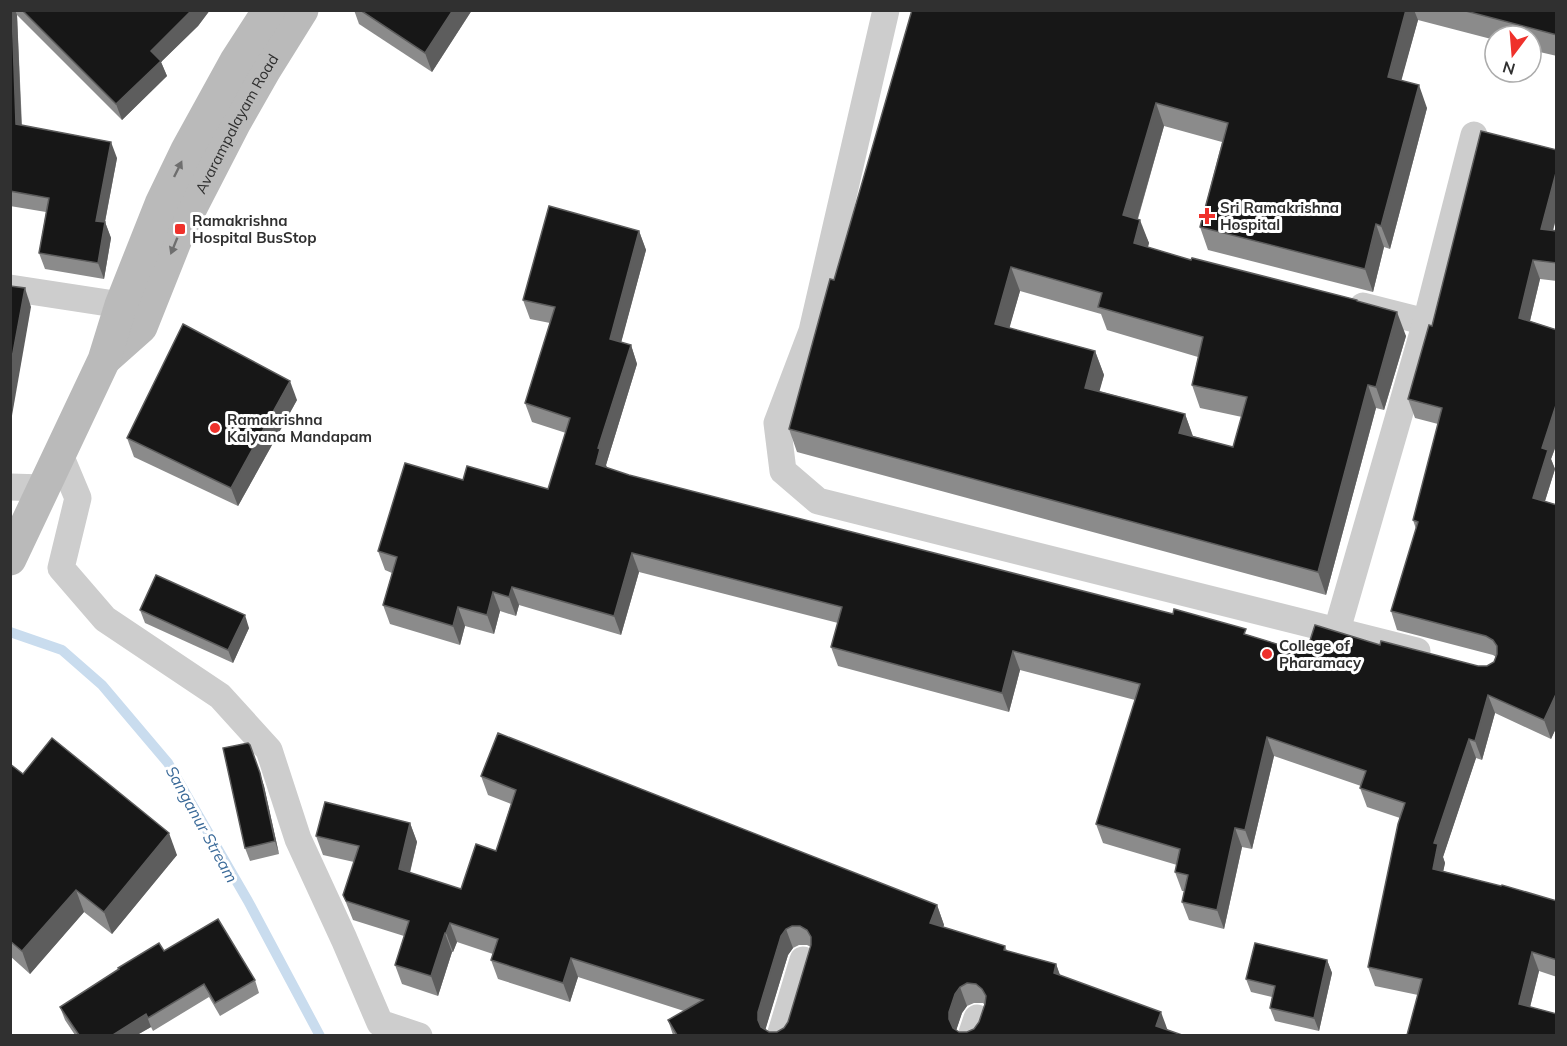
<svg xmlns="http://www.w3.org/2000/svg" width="1567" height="1046" font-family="Mulish,sans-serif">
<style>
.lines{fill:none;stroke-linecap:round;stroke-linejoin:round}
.stream{stroke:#c9dcee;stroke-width:10}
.minor{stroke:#cdcdcd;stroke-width:27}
.secondary{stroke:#bababa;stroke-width:33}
.wall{fill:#8b8b8b;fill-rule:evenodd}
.shaded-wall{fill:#5d5d5d}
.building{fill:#171717;stroke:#5d5d5d;stroke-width:1.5;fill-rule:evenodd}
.oneway{fill:#6e6e6e}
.poi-dot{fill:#ef312b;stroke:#fff;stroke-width:2}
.labels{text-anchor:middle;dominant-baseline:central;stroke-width:6;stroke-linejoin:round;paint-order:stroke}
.street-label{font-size:15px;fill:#303030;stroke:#fff}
.poi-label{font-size:15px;font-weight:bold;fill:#303030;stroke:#fff;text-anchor:start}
.water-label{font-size:16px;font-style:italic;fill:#396998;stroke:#fff}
</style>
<rect width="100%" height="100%" fill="#fff"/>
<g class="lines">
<polyline class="stream" points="10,632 62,650 102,685 168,763 248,901 320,1036"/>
<g class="minor">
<polyline points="886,10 812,331 777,423 783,471 818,501 1417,651"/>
<polyline points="10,288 121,305"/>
<polyline points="1363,306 1426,322"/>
<polyline points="60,455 78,498 61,568 105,619 220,696 269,750 298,839 344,939 380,1023 419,1036"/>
<polyline points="10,487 44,488"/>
<polyline points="1337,630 1426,322 1474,135"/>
<polyline points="780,1036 803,960"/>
<polyline points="971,1036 977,1018"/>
</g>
<g class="secondary">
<path id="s1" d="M105,359L141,327L180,229L235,122L264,71L302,10"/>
<polyline points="10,559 104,360 121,305 161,204 187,150 236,61 269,10"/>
</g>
</g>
<g class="wall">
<polygon points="10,10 210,10 198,26 161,62 167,76 122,120 17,15 22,125 117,158 105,222 111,238 104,279 45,269 39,253 46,212 10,206"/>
<polygon points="354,10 472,10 432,72 359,24"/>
<path d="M912,10H1557V56L1531,50V36H1495V40L1418,20L1401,80L1427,108L1390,249L1384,247L1373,292L1208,250L1200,227L1222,142L1164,126L1138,219L1149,243L1148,247L1191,260L1358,302L1406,336L1384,410L1376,408L1326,595L797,452L789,429L834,280ZM1020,291L1101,314L1107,330L1198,357L1192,385L1200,408L1242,417L1233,447L1193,436L1185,414L1099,391L1104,375L1095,351L1009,328Z"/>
<polygon points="1557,150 1557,215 1553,231 1557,231 1557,281 1540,279 1530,321 1557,330 1557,443 1551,459 1555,469 1545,501 1557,505 1557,726 1551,739 1495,713 1482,760 1476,758 1443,857 1445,863 1443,871 1557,901 1557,977 1539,971 1530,1007 1418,995 1375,986 1368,967 1400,818 1367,807 1360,788 1361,786 1274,756 1252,849 1242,847 1224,929 1189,920 1182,902 1184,891 1182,891 1175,872 1177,865 1103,843 1096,824 1135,700 1020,670 1009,712 838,666 831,647 838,623 639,572 621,635 519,605 516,616 500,611 494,634 465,626 460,645 390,624 383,605 392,573 385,570 378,551 463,480 548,489 566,433 532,422 525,403 550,323 530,319 523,300 639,231 646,250 621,342 631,345 637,364 606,465 607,468 629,475 1248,635 1306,653 1380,645 1478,666 1487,666 1494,662 1496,657 1493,655 1397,630 1391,611 1416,529 1413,520 1438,424 1415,418 1408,399 1432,326"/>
<polygon points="297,400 238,506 134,457 127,438"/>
<polygon points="140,610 249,628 233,663 145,623"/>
<polygon points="250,745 264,786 279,854 250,861 245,848"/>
<polygon points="10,764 23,774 177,855 112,934 84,912 30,974 10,956"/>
<path d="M481,776L937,905L944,925L943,927L1005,946L1007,951L1056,964L1060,976L1168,1030L1182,1035H673L668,1020L684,1011L578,977L570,1002L498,979L491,960L493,954L457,942L453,952H452L438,996L402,984L395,965L404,936L353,920L343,895L354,862L323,855L316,836L410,823L417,842L410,873L461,889L496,851L511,804L488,795ZM799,945H807L811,947L788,1022L784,1028L777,1032H769L765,1030L788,955L793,948ZM974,1003H983L985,1005L979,1022L974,1029L967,1032H959L956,1030L962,1013L967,1006Z"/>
<polygon points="164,951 255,980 259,993 220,1016 209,997 153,1031 151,1027 137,1035 75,1035 65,1020 60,1007 119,969"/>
<polygon points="1327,960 1332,973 1319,1031 1275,1021 1270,1008 1272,997 1251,992 1246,979"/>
</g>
<g class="shaded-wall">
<polygon points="12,10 15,10 17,15 22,139 16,124"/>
<polygon points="192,10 210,10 198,26 161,62 167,76 122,120 116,104 151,51"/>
<polygon points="453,10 472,10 432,72 425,53"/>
<polygon points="1406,10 1414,10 1418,20 1396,100 1388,77"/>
<polygon points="1419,85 1427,108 1390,249 1381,226"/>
<polygon points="1156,103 1164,126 1132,238 1123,215"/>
<polygon points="111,142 117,158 102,237 96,221"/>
<polygon points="1557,169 1557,215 1548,248 1541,229"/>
<polygon points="1140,220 1149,243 1142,266 1134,243"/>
<polygon points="105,222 111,238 104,279 98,263"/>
<polygon points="1376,224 1384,247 1373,292 1365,269"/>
<polygon points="639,231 646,250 617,358 610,339"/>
<polygon points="1533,260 1540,279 1526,337 1519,318"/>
<polygon points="1011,267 1020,291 1004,347 995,324"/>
<polygon points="25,288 31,307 10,427 10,369"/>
<polygon points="1397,312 1406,336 1384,410 1376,387"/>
<polygon points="631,345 637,364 606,465 607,468 596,464 598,448"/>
<polygon points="1095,351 1104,375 1094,411 1085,388"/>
<polygon points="290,381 297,400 238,506 231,488"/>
<polygon points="1368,385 1376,408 1326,595 1318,572"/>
<polygon points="1557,402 1557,443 1551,459 1555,469 1540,517 1533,498 1542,448"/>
<polygon points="1185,414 1193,437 1179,433"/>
<polygon points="632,553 639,572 621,635 614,616"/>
<polygon points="512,587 519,605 516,616 509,597"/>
<polygon points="493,592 500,611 494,634 487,615"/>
<polygon points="458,607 465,626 460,645 453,626"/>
<polygon points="245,615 249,628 233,663 228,650"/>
<polygon points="1013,651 1020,670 1009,712 1002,693"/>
<polygon points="1557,692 1557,726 1551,739 1544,720"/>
<polygon points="1488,695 1495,713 1482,760 1475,741"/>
<polygon points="1267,737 1274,756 1252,849 1245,830"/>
<polygon points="1469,739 1476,758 1443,857 1445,863 1440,887 1433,869 1434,843"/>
<polygon points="250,745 264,786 279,854 275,841"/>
<polygon points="410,823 417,842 406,888 399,869"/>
<polygon points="1235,828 1242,847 1224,929 1217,910"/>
<polygon points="169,833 177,855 112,934 104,912"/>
<polygon points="76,890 84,912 30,974 22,951"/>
<polygon points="937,905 944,925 937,942 930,923"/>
<polygon points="450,923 457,942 453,952 446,933"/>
<polygon points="786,929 793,948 788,955 765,1031 765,1035 758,1020 758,1012 781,936"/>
<polygon points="445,933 452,952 438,996 431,976"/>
<polygon points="1532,952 1539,971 1526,1023 1519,1004"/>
<polygon points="571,958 578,977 570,1002 563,983"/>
<polygon points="1327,960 1332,973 1319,1031 1314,1018"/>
<polygon points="1056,964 1063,983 1054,973"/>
<polygon points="960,987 967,1006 962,1013 956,1031 956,1035 949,1019 949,1012 955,994"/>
<polygon points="1161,1012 1168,1031 1156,1026"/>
<polygon points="146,1014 151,1027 137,1035 113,1035"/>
</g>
<g class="building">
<polygon points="10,10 12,10 16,124 111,142 96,221 105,222 98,263 39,253 49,198 10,191"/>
<polygon points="22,10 192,10 151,51 161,61 116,104"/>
<polygon points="360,10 453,10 425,53"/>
<path d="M912,10H1406L1388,77L1419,85L1381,226L1376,224L1365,269L1200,227L1228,123L1156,103L1123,215L1140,220L1134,243L1191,260L1192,258L1357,300V301L1397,312L1376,387L1368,385L1318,572L789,429L830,279L834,280ZM1011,267L1102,293L1098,307L1203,337L1192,385L1247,397L1233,447L1179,433L1185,414L1085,388L1095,351L995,324Z"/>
<polygon points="1462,10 1557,10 1557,35"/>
<polygon points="1481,131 1557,150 1557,169 1541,229 1557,231 1557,263 1533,260 1519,318 1557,330 1557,402 1542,448 1548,450 1533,498 1557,505 1557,692 1544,720 1488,695 1475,741 1469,739 1434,843 1438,844 1433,869 1501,886 1502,885 1557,901 1557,960 1532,952 1519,1004 1557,1014 1557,1035 1407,1035 1422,979 1368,967 1398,824 1405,803 1360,788 1366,771 1267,737 1245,830 1235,828 1217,910 1182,902 1188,875 1175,872 1180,849 1096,824 1140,684 1013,651 1002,693 831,647 842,607 632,553 614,616 512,587 509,597 493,592 487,615 458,607 453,626 383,605 397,557 378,551 405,463 463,480 467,466 548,489 570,418 525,403 555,307 523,300 549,206 639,231 610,339 631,345 598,448 600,449 596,464 629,475 1173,614 1174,609 1246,629 1244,634 1306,653 1315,625 1380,645 1381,641 1478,666 1487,666 1494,662 1497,654 1497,646 1493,640 1486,636 1391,611 1418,522 1413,520 1442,408 1408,399 1429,325 1432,326"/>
<polygon points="10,286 25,288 10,369"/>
<polygon points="183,324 290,381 231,488 127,438"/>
<polygon points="156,575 245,615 228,650 140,610"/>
<path d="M498,733L937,905L930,923L1005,946L1004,950L1056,964L1054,973L1161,1012L1156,1026L1182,1035H677L668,1020L703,1000L571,958L563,983L491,960L498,939L450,923L446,933H445L431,976L395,965L409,921L346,901L343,895L359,846L316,836L325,802L410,823L399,869L461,889L476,844L496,851L516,790L481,776ZM792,926H800L807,930L811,937V945L788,1022L784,1028L777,1032H769L761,1027L758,1020V1012L781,936L786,929ZM967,983L976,984L982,989L986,996L985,1004L979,1022L974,1029L967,1032H959L953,1028L949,1019V1012L955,994L960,987Z"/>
<polygon points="52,738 169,833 104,912 76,890 22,951 10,941 10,764 23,774"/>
<polygon points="248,743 250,745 260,773 275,841 245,848 223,748"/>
<polygon points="218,919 255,980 215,1003 204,984 148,1018 146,1014 113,1035 79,1035 60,1007 119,969 118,968 159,943 164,951"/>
<polygon points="1255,943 1327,960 1314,1018 1270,1008 1275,986 1246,979"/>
</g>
<defs><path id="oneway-solid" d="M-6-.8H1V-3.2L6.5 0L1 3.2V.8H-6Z" transform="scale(1.5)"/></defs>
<g class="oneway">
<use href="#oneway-solid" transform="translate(178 169) rotate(-64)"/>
<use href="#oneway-solid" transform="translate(174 246) rotate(112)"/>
</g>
<g class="poi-dot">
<path d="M1204 207h6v6h6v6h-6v6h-6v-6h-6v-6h6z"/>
<rect x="174" y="223" width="12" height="12" rx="3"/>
<circle cx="215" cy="428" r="6"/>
<circle cx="1267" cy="654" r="6"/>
</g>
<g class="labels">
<g class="street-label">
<text stroke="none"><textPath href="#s1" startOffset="273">Avarampalayam Road</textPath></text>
</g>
<g class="poi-label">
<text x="1220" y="207">Sri Ramakrishna<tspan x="1220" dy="17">Hospital</tspan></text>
<text x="192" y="220">Ramakrishna<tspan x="192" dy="17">Hospital BusStop</tspan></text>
<text x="227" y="419">Ramakrishna<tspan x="227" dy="17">Kalyana Mandapam</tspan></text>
<text x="1279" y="645">College of<tspan x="1279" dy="17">Pharamacy</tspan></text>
</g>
<g class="water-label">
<text transform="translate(202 824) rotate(61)">Sanganur Stream</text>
</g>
</g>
<rect width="1567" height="1046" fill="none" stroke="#303030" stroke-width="24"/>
<g transform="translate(1513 54) rotate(196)"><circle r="28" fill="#ffffff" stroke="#acacac" stroke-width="1.5"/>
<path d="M0-4.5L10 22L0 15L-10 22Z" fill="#ef312b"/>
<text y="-9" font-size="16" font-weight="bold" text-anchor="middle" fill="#303030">N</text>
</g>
</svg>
